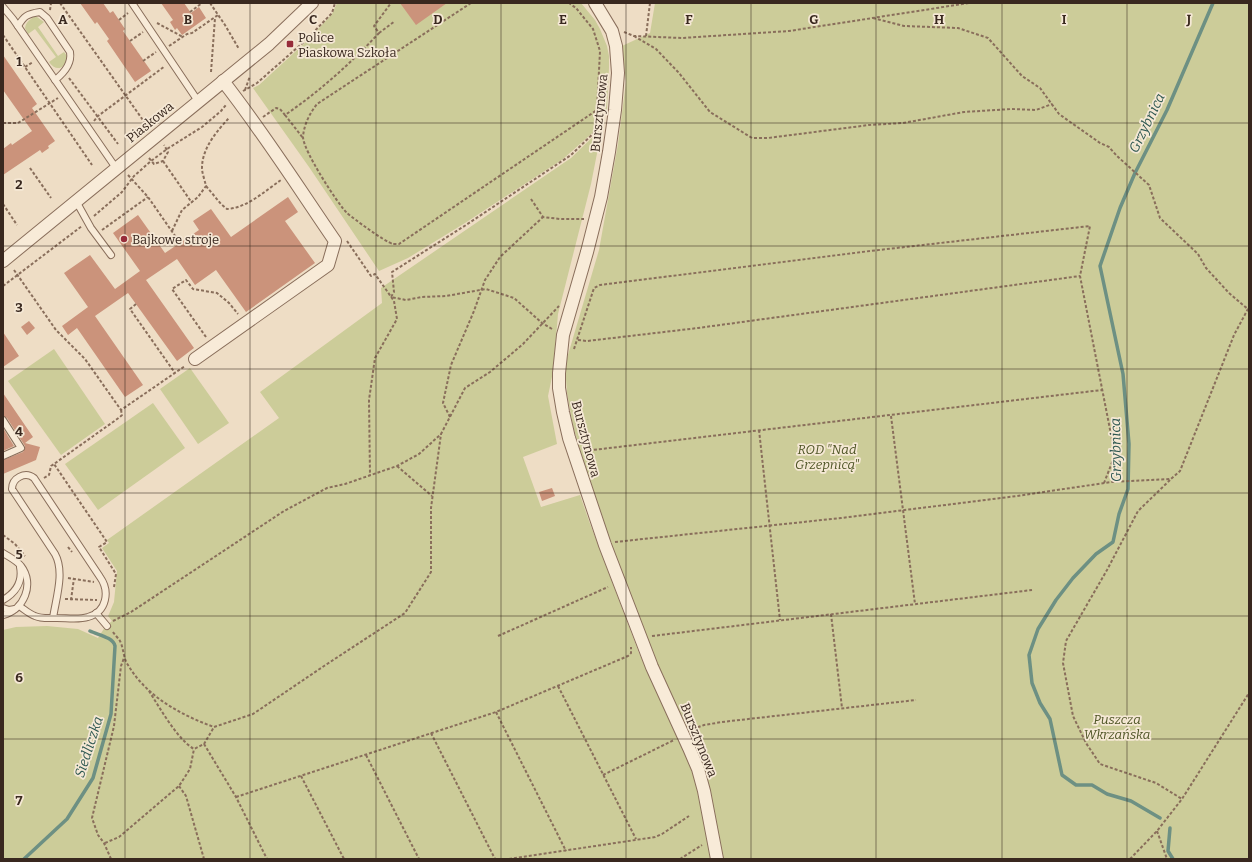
<svg xmlns="http://www.w3.org/2000/svg" width="1252" height="862" font-family="Bitter,serif">
<style>
.green{fill:#cc9}
.lines{fill:none;stroke-linecap:round;stroke-linejoin:round}
.stream{stroke:#6d9083;stroke-width:3.5}
.building{fill:#cb937b}
.service-casing{stroke:#896e5b;stroke-width:8}
.minor-casing{stroke:#896e5b;stroke-width:14}
.path{stroke:#896e5b;stroke-width:2;stroke-dasharray:3 2;stroke-linecap:butt}
.service{stroke:#f8ebd8;stroke-width:6}
.minor{stroke:#f8ebd8;stroke-width:12}
.grid{fill:none;stroke:#39281f;stroke-width:1;stroke-opacity:0.55}
.poi-dot{fill:#972c3a;stroke:#f5e8d5;stroke-width:1.5}
.labels{text-anchor:middle;dominant-baseline:central;stroke-width:3.5;stroke-linejoin:round;paint-order:stroke}
.poi-label{font-size:13px;fill:#39281f;stroke:#f5e8d5;text-anchor:start}
.street-label{font-size:13px;fill:#39281f;stroke:#f5e8d5}
.park-label{font-size:13px;font-style:italic;fill:#4f5526;stroke:#f5e8d5}
.water-label{font-size:14px;font-style:italic;fill:#2e5851;stroke:#f5e8d5}
.grid-label{font-size:13px;text-anchor:middle;font-weight:bold;fill:#39281f;stroke:#f5e8d5;stroke-width:3.5;stroke-linejoin:round;paint-order:stroke}
</style>
<rect width="100%" height="100%" fill="#eeddc5"/>
<g class="green">
<polygon points="337,3 581,3 595,20 600,29 607,46 609,56 609,68 607,108 605,116 598,128 563,159 465,223 408,258 379,271 309,167 253,88 259,85 308,40 332,14"/>
<polygon points="655,3 1249,3 1249,859 3,859 3,630 16,627 47,626 78,629 98,638 105,627 112,621 108,616 109,614 114,602 117,571 102,548 109,543 107,540 279,418 260,392 382,303 381,288 571,158 602,128 591,184 558,314 553,372 548,396 557,444 523,457 541,507 580,495 589,521 639,653 685,754 716,834 646,639 621,575 590,485 573,426 567,393 565,365 599,250 618,144 626,82 622,46 650,33"/>
<path d="M34,17H37L44,22L38,27L58,56L64,52L67,56C66,68 57,73 49,62L56,57L35,29L28,34L25,28C26,22 29,20 34,17Z"/>
<polygon points="54,349 105,424 61,455 8,381"/>
<polygon points="190,368 229,423 198,444 160,389"/>
<polygon points="153,403 185,448 98,510 65,464"/>
</g>
<g class="lines">
<g class="stream">
<polyline points="1160,818 1131,801 1107,794 1092,785 1076,785 1062,775 1050,719 1040,703 1032,683 1029,655 1038,629 1056,600 1073,578 1096,554 1113,542 1119,514 1128,489 1129,444 1123,374 1100,266 1120,208 1135,173 1167,110 1213,3"/>
<polyline points="1170,828 1168,851 1173,859"/>
<path d="M24,859L67,819L93,778L111,714L115,646C113,637 98,635 90,631"/>
</g>
</g>
<g class="building">
<polygon points="80,3 103,3 110,13 113,11 125,29 123,31 151,71 135,82 107,41 109,39 97,22 95,24"/>
<polygon points="161,3 184,3 191,13 199,7 206,18 182,35 177,28 175,30 170,22 173,20"/>
<polygon points="400,3 447,3 416,25"/>
<polygon points="3,55 37,104 32,108 55,141 48,146 49,148 42,153 40,150 3,175 3,149 11,143 12,145 32,131 3,90"/>
<polygon points="288,197 298,212 285,221 315,263 246,312 216,270 195,285 177,259 146,280 194,348 177,361 128,293 95,316 143,385 125,397 77,328 68,335 62,326 88,307 64,273 90,255 115,289 140,271 113,233 138,215 165,253 199,230 193,221 211,209 231,237"/>
<polygon points="29,321 35,328 27,335 21,327"/>
<polygon points="3,332 19,356 3,367"/>
<polygon points="3,393 33,437 25,443 40,447 36,460 3,474 3,460 23,452 25,448 25,446 7,418 3,416"/>
<polygon points="3,428 14,446 3,451"/>
<polygon points="552,488 555,496 542,501 539,492"/>
</g>
<g class="lines">
<g class="service-casing">
<g id="service">
<polyline points="132,3 198,101"/>
<polyline points="3,7 13,19 116,168"/>
<path d="M18,26C24,16 27,14 40,12L47,18L70,52C72,64 64,73 55,80"/>
<polyline points="76,201 91,228 111,255"/>
<polyline points="3,420 21,448 3,456"/>
<path d="M3,553C9,557 16,560 21,566C35,584 24,610 3,615"/>
<path d="M3,600C15,593 23,582 20,567"/>
<path d="M19,606C24,609 29,614 35,616C41,619 50,618 57,618C67,618 79,620 88,617C107,612 110,591 100,577L34,478C25,471 12,478 12,489L55,554C65,572 56,598 53,618"/>
<polyline points="3,608 9,610 15,609"/>
<polyline points="96,613 107,626"/>
</g>
</g>
<g class="minor-casing">
<g id="minor">
<polyline points="595,3 612,31 616,46 618,73 615,110 609,152 601,197 587,252 563,335 559,373 559,388 563,412 569,438 605,545 652,667 689,748 698,769 704,791 717,859"/>
<polyline points="3,261 269,44 312,3"/>
<path d="M195,359L328,265L335,241C298,187 263,132 223,81"/>
</g>
</g>
<g class="path">
<polyline points="60,3 145,123"/>
<polyline points="210,3 225,25 239,49"/>
<path d="M471,3L317,104C310,113 304,124 303,137C303,150 337,203 347,213C354,219 385,242 393,244C394,244 397,244 399,244L597,110L600,51L593,29L576,8L569,3"/>
<polyline points="50,10 51,3"/>
<polyline points="190,12 202,3"/>
<polyline points="873,18 904,26 958,28 988,38 1022,76 1040,88 1059,114 1100,143 1109,147 1117,156 1149,185 1160,218 1198,254 1206,268 1229,293 1249,310"/>
<polyline points="119,20 128,13"/>
<polyline points="157,23 183,37"/>
<polyline points="624,32 634,36 682,38 789,31 969,3"/>
<polyline points="379,33 395,21"/>
<polyline points="3,35 92,165"/>
<polyline points="634,36 656,49 679,73 710,112 752,138 768,138 869,125 903,123 964,112 1012,109 1036,110 1052,104"/>
<polyline points="646,36 650,3"/>
<polyline points="130,41 143,32"/>
<polyline points="169,46 187,34 192,33 218,15"/>
<polyline points="143,61 156,52"/>
<polyline points="25,67 33,62"/>
<polyline points="211,72 215,18"/>
<polyline points="69,78 118,144"/>
<polyline points="245,90 250,76"/>
<polyline points="243,91 257,83 306,40 332,13 335,3"/>
<polyline points="285,115 303,138"/>
<path d="M263,117L276,108L280,109L285,115C320,91 350,64 379,33L374,26L391,3"/>
<polyline points="94,121 98,116 165,66"/>
<polyline points="3,123 18,123 58,98"/>
<polyline points="149,158 154,164 163,161 168,152 164,145"/>
<polyline points="163,161 192,203"/>
<polyline points="30,168 51,198"/>
<polyline points="128,175 148,197 180,243"/>
<path d="M206,186L221,204L227,209C247,208 265,191 281,180"/>
<polyline points="531,199 543,217 560,219 584,219"/>
<polyline points="3,204 17,225"/>
<polyline points="94,216 122,192 134,176 151,161 167,149 202,127 221,111 226,105"/>
<polyline points="102,230 148,197"/>
<path d="M172,231L182,210L198,197L206,186C205,181 202,173 202,168C202,148 217,131 229,118"/>
<polyline points="347,241 371,276 375,274 394,301 397,319 375,358 369,400 370,475"/>
<polyline points="14,270 56,330 85,359 121,410 185,366"/>
<polyline points="3,286 82,226"/>
<polyline points="136,304 130,309 175,373"/>
<polyline points="552,329 542,323 514,298 486,289 446,296 422,297 406,300 391,297 394,292 392,272 466,225 571,155 600,127"/>
<polyline points="206,337 172,289 186,280 193,289 217,293 229,303 238,314"/>
<polyline points="578,340 587,341 698,328 1080,276"/>
<polyline points="574,349 594,288 600,285 870,251 1090,226 1080,276 1115,455 1104,483"/>
<polyline points="891,416 915,604"/>
<polyline points="450,417 443,403 451,365 474,311 485,280 500,257 543,217"/>
<polyline points="759,430 780,620"/>
<polyline points="584,451 1102,390"/>
<polyline points="397,466 432,496"/>
<polyline points="44,478 49,475 51,466 54,464"/>
<polyline points="1170,480 1138,511 1107,570 1066,641 1063,663 1073,716 1086,743 1100,764 1156,783 1182,799"/>
<polyline points="3,535 15,544 25,556"/>
<polyline points="615,542 841,518 1017,496 1111,482 1171,479 1180,471 1234,335 1249,307"/>
<polyline points="68,547 72,552"/>
<polyline points="68,578 94,582"/>
<polyline points="114,587 116,574 99,547 107,542 54,464 120,417 122,415 121,410"/>
<polyline points="65,599 97,600"/>
<polyline points="71,600 74,578"/>
<polyline points="831,614 842,708"/>
<polyline points="113,621 131,612 284,511 327,488 345,484 397,466 419,454 441,434 465,388 490,372 523,344 559,306"/>
<path d="M113,632C115,635 118,638 120,641C124,649 123,658 128,665C147,697 181,715 214,727L253,714L324,666L405,613L431,572V508L441,434"/>
<polyline points="498,636 608,587"/>
<polyline points="652,636 1032,590"/>
<polyline points="558,686 636,839"/>
<path d="M149,691C160,708 177,739 194,749L204,744L214,727"/>
<polyline points="496,712 566,851"/>
<polyline points="693,729 704,725 722,722 916,700"/>
<polyline points="431,733 495,859"/>
<polyline points="204,744 236,797 267,859"/>
<polyline points="366,755 419,859"/>
<polyline points="603,775 674,740"/>
<polyline points="301,776 344,859"/>
<polyline points="179,786 186,796 204,859"/>
<polyline points="236,797 496,712 628,656 631,653 631,647"/>
<polyline points="1157,831 1167,859"/>
<polyline points="105,843 119,837 179,786 190,769 194,749"/>
<polyline points="111,859 104,843 98,835 92,818 114,726 121,666 124,658"/>
<polyline points="509,859 655,837 662,834 689,816"/>
<polyline points="680,859 702,845"/>
<polyline points="1130,859 1157,831 1182,799 1249,693"/>
</g>
<use href="#service" class="service"/>
<use href="#minor" class="minor"/>
</g>
<path class="grid" d="M125,3V859M250,3V859M376,3V859M501,3V859M626,3V859M751,3V859M876,3V859M1002,3V859M1127,3V859M3,123H1249M3,246H1249M3,369H1249M3,493H1249M3,616H1249M3,739H1249"/>
<g class="poi-dot">
<rect x="286" y="40" width="8" height="8" rx="2"/>
<circle cx="124" cy="239" r="4"/>
</g>
<g class="labels">
<g class="poi-label">
<text x="298" y="37">Police<tspan x="298" dy="15">Piaskowa Szkoła</tspan></text>
<text x="132" y="239">Bajkowe stroje</text>
</g>
<g class="street-label">
<text transform="translate(599 113) rotate(-84)">Bursztynowa</text>
<text transform="translate(150 122) rotate(-39)">Piaskowa</text>
<text transform="translate(586 439) rotate(75)">Bursztynowa</text>
<text transform="translate(699 740) rotate(68)">Bursztynowa</text>
</g>
<g class="park-label">
<text x="827" y="449">ROD "Nad<tspan x="827" dy="15">Grzepnicą"</tspan></text>
<text x="1117" y="719">Puszcza<tspan x="1117" dy="15">Wkrzańska</tspan></text>
</g>
<g class="water-label">
<text transform="translate(1147 123) rotate(-64)">Grzybnica</text>
<text transform="translate(1116 450) rotate(-91)">Grzybnica</text>
<text transform="translate(89 747) rotate(-72)">Siedliczka</text>
</g>
</g>
<g class="grid-label">
<text x="63" y="24">A</text>
<text x="188" y="24">B</text>
<text x="313" y="24">C</text>
<text x="438" y="24">D</text>
<text x="563" y="24">E</text>
<text x="689" y="24">F</text>
<text x="814" y="24">G</text>
<text x="939" y="24">H</text>
<text x="1064" y="24">I</text>
<text x="1189" y="24">J</text>
<text x="19" y="66">1</text>
<text x="19" y="189">2</text>
<text x="19" y="312">3</text>
<text x="19" y="436">4</text>
<text x="19" y="559">5</text>
<text x="19" y="682">6</text>
<text x="19" y="805">7</text>
</g>
<rect width="1252" height="862" fill="none" stroke="#39281f" stroke-width="8"/>
</svg>
